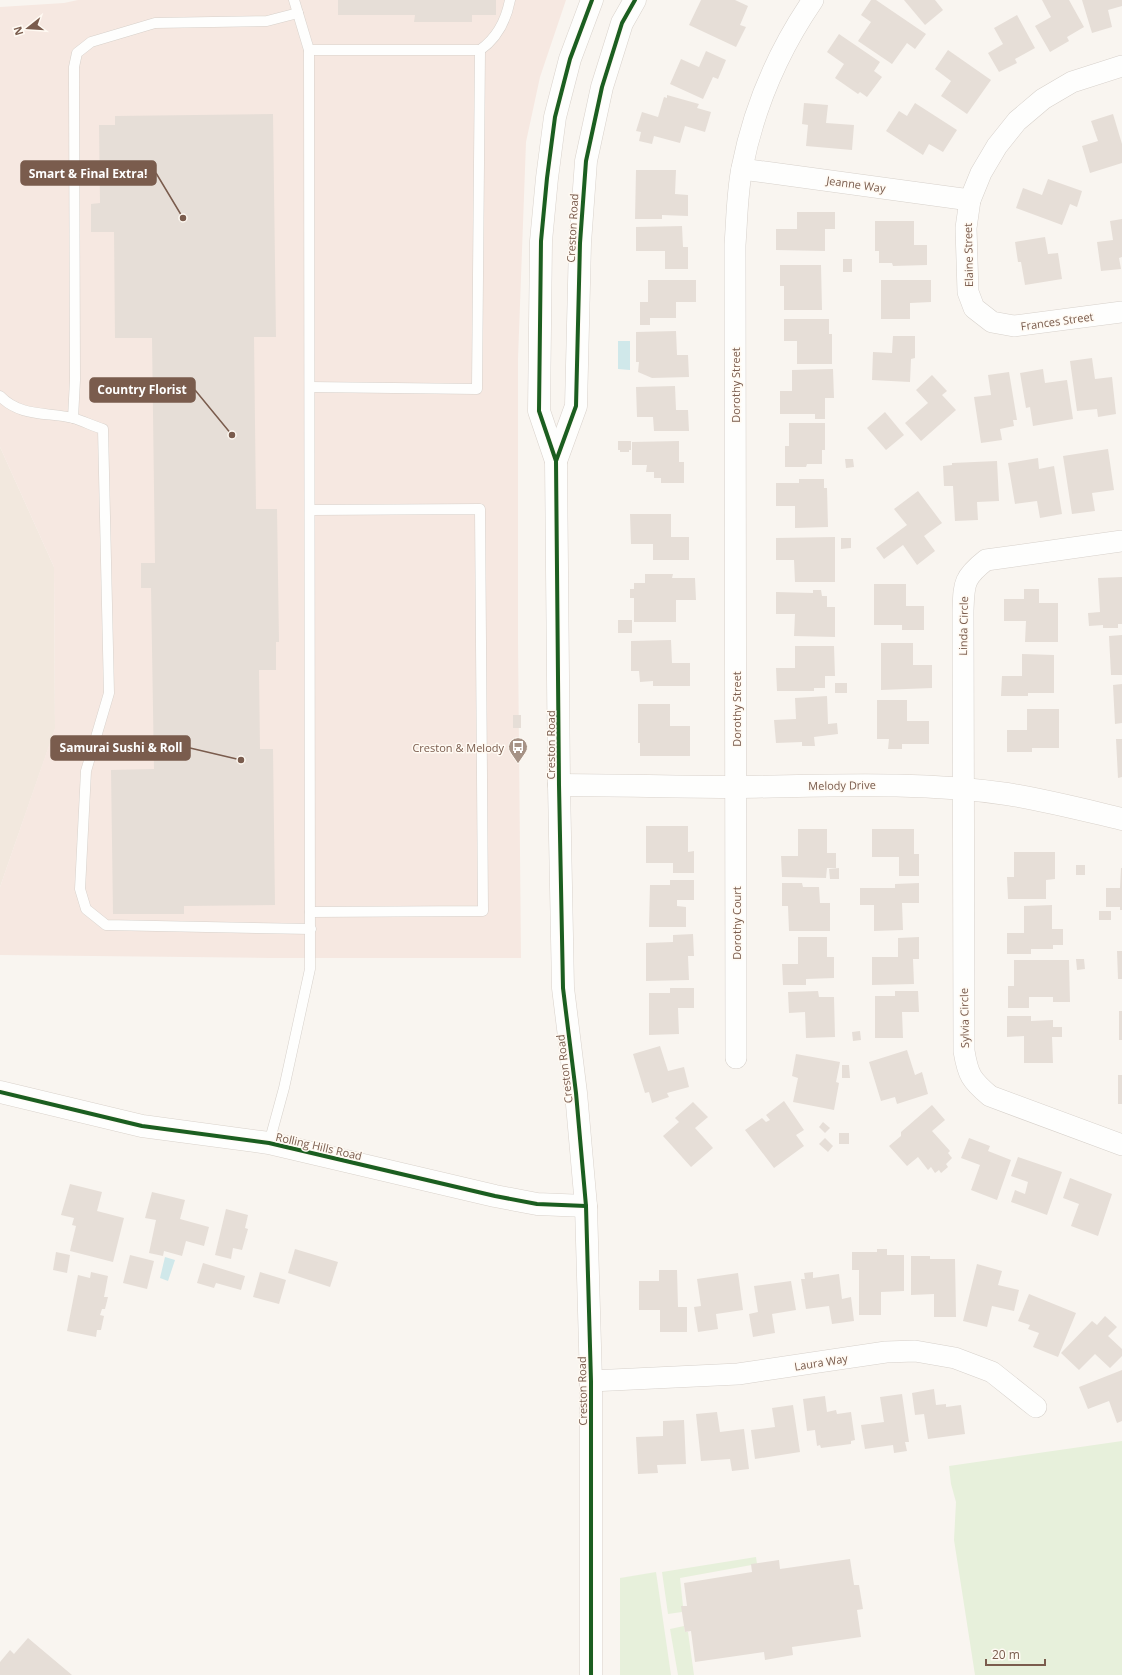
<svg xmlns="http://www.w3.org/2000/svg" width="1122" height="1675" font-family="'Open Sans',sans-serif">
<style>
.residential{fill:#f2e8de}
.commercial{fill:#f6e8e1}
.green{fill:#e7f0db}
.water{fill:#d0e8ea}
.building{fill:#e6ded7}
.lines{fill:none;stroke-linecap:round;stroke-linejoin:round}
.lane-casing{stroke:#d7d1cb;stroke-width:11}
.street-casing{stroke:#d7d1cb;stroke-width:22}
.secondary-casing{stroke:#d9d2cb;stroke-width:23}
.lane{stroke:#fefefd;stroke-width:10}
.street{stroke:#fefefd;stroke-width:21}
.secondary{stroke:#fefefd;stroke-width:22}
.cycleway-casing{stroke:#fffaf3;stroke-width:6}
.cycleway{stroke:#1b5e20;stroke-width:4}
.labels{text-anchor:middle;dominant-baseline:central;stroke-width:3;stroke-linejoin:round;paint-order:stroke}
.street-label{font-size:11px;fill:#7a5c4d;stroke:#fffaf3}
.poi-label{font-size:11px;fill:#7a5c4d;stroke:#fffaf3;text-anchor:end}
.leader{fill:none;stroke:#7a5c4d;stroke-width:1.5}
.callout-dot{fill:#7a5c4d;stroke:#fffaf3;stroke-width:1.5}
.callout{fill:#7a5c4d;stroke:#7a5c4d;stroke-width:1.5}
.callout-label{font-size:12px;text-anchor:middle;font-weight:bold;fill:#fff}
</style>
<rect width="100%" height="100%" fill="#f9f5f0"/>
<polygon class="residential" points="0,447 54,567 55,729 0,887"/>
<polygon class="commercial" points="78,0 566,0 540,77 526,142 518,359 518,641 521,958 269,958 0,955 0,887 55,728 54,567 0,447 0,7 64,3"/>
<g class="green">
<polygon points="1122,1441 1122,1675 975,1675 954,1540 956,1502 951,1484 949,1466"/>
<polygon points="756,1557 757,1564 680,1578 683,1606 682,1612 668,1614 662,1572"/>
<polygon points="656,1572 671,1675 620,1675 620,1578"/>
<polygon points="684,1626 685,1632 688,1632 694,1675 678,1675 670,1629"/>
</g>
<g class="water">
<polygon points="618,341 630,341 630,370 618,369"/>
<polygon points="165,1257 175,1260 168,1281 160,1278"/>
</g>
<g class="building">
<polygon points="338,0 496,0 496,15 472,15 472,22 414,22 415,15 338,15"/>
<polygon points="701,0 735,0 748,6 740,25 746,27 736,47 689,25"/>
<polygon points="871,0 876,0 926,34 915,49 907,43 892,64 858,41 871,22 861,15"/>
<polygon points="904,0 935,0 943,10 925,25"/>
<polygon points="1042,0 1069,0 1084,27 1067,37 1069,41 1050,52 1035,26 1051,17"/>
<polygon points="1082,0 1122,0 1122,6 1108,10 1112,27 1092,33"/>
<polygon points="1017,15 1035,48 1015,59 1017,63 999,72 988,53 1003,44 994,28"/>
<polygon points="839,34 880,62 874,71 882,77 867,97 860,92 858,94 835,78 844,64 827,52"/>
<polygon points="948,50 991,80 967,114 941,96 951,81 935,69"/>
<polygon points="706,51 726,60 718,79 713,77 703,99 670,84 681,59 699,67"/>
<polygon points="667,95 699,104 697,108 711,112 705,132 685,126 680,143 654,136 652,144 639,141 641,132 636,131 642,112 658,117 664,97 667,98"/>
<polygon points="804,103 828,105 826,123 854,125 852,150 806,146 808,125 802,124"/>
<polygon points="915,103 957,130 943,152 929,144 923,155 886,131 899,111 907,116"/>
<polygon points="273,114 276,337 254,337 256,509 277,509 279,642 276,642 276,670 259,670 260,749 273,749 275,905 184,906 184,914 113,914 111,770 154,769 151,588 141,588 141,563 155,563 152,338 115,338 114,232 91,232 91,204 100,203 99,125 115,125 115,116"/>
<polygon points="1113,114 1122,144 1122,163 1090,173 1082,146 1098,141 1091,121"/>
<polygon points="636,170 676,170 675,194 688,195 688,216 662,215 662,219 635,219"/>
<polygon points="1048,179 1082,191 1077,207 1070,204 1062,225 1016,208 1023,188 1042,195"/>
<polygon points="797,212 835,212 835,229 825,229 825,251 776,250 776,229 797,229"/>
<polygon points="1122,219 1122,257 1119,258 1121,269 1101,271 1097,242 1113,240 1110,221"/>
<polygon points="875,221 914,221 914,245 927,245 927,265 893,266 892,263 879,263 879,251 875,251"/>
<polygon points="682,226 683,247 688,247 688,269 665,269 665,251 636,251 636,227"/>
<polygon points="1045,237 1048,254 1058,253 1062,279 1025,285 1021,262 1018,262 1015,242"/>
<rect x="843" y="259" width="9" height="13"/>
<polygon points="780,265 821,265 822,310 784,310 784,286 780,286"/>
<polygon points="648,280 696,280 696,302 676,302 676,318 650,318 650,325 640,325 640,302 648,302"/>
<polygon points="881,280 931,280 931,302 910,303 910,319 881,319"/>
<polygon points="784,319 829,319 829,334 832,334 832,364 797,364 797,341 784,341"/>
<polygon points="676,331 677,355 688,355 689,377 652,378 638,372 639,362 636,362 636,332"/>
<polygon points="893,336 915,336 915,358 911,359 910,382 872,380 873,352 892,353"/>
<polygon points="1092,358 1095,379 1112,377 1116,414 1098,417 1097,409 1077,411 1070,361"/>
<polygon points="833,369 834,398 825,398 825,419 815,419 815,414 780,414 780,391 792,391 792,370"/>
<polygon points="1043,369 1045,383 1067,380 1073,419 1033,426 1030,407 1026,408 1020,373"/>
<polygon points="1009,372 1017,420 1013,420 1014,426 1000,429 1002,440 981,443 974,397 991,395 988,375"/>
<polygon points="932,375 947,391 942,395 956,410 921,441 905,423 928,403 916,390"/>
<polygon points="675,386 676,410 688,410 689,431 654,431 653,417 637,417 636,387"/>
<polygon points="885,412 904,435 886,450 867,428"/>
<polygon points="789,423 825,423 825,450 822,450 822,464 807,464 806,467 785,467 785,446 789,446"/>
<polygon points="618,441 631,441 631,450 629,450 629,452 620,452 620,450 618,450"/>
<polygon points="679,441 679,462 684,462 684,483 661,483 661,478 654,478 654,472 646,472 647,465 632,465 632,442"/>
<polygon points="1108,449 1114,490 1092,493 1095,511 1072,514 1063,456"/>
<polygon points="1038,458 1039,469 1054,466 1062,514 1040,518 1037,501 1015,504 1008,463"/>
<polygon points="845,459 853,459 854,467 846,468"/>
<polygon points="997,461 999,501 977,502 978,520 955,521 953,486 944,486 943,466 952,465 952,463"/>
<polygon points="799,479 824,479 824,488 827,488 828,527 795,528 795,506 776,506 776,483 799,483"/>
<polygon points="918,491 942,523 924,536 935,551 917,565 903,545 884,559 876,548 907,525 894,509"/>
<polygon points="630,514 671,514 671,537 689,537 689,560 653,560 653,544 631,544"/>
<polygon points="835,537 835,582 795,582 794,560 776,560 776,538"/>
<polygon points="841,538 851,538 851,548 841,549"/>
<polygon points="645,574 673,574 672,578 695,578 696,600 676,600 676,622 634,622 634,598 630,598 630,589 634,589 634,583 645,583"/>
<polygon points="1122,577 1122,624 1118,624 1118,628 1103,628 1103,625 1089,626 1088,613 1100,612 1098,578"/>
<polygon points="874,584 906,584 906,606 924,606 924,630 902,630 902,625 874,625"/>
<polygon points="1024,589 1039,589 1039,603 1058,603 1058,642 1025,642 1026,621 1004,621 1004,599 1024,599"/>
<polygon points="813,590 821,590 822,596 827,596 827,607 835,607 835,637 794,636 795,614 776,614 776,592 813,593"/>
<rect x="618" y="620" width="14" height="13"/>
<polygon points="1122,635 1122,675 1111,675 1109,636"/>
<polygon points="671,640 672,663 690,663 690,686 653,686 653,681 640,682 639,671 631,671 631,641"/>
<polygon points="881,643 913,643 913,665 932,665 932,688 881,690"/>
<polygon points="795,646 834,646 835,676 825,676 825,688 814,688 814,691 777,691 776,668 795,668"/>
<polygon points="1022,654 1054,655 1054,693 1028,693 1028,696 1001,696 1002,676 1022,676"/>
<rect x="835" y="683" width="12" height="10"/>
<polygon points="1122,684 1122,723 1115,724 1113,685"/>
<polygon points="827,696 828,724 837,723 838,734 814,737 815,746 802,746 802,742 776,743 774,720 796,719 795,698"/>
<polygon points="877,700 907,700 907,721 929,721 929,744 902,744 902,749 888,749 889,739 877,739"/>
<polygon points="638,704 670,704 670,726 690,726 690,756 640,756 640,743 638,743"/>
<polygon points="1027,709 1059,709 1059,748 1032,748 1032,752 1007,752 1007,730 1027,730"/>
<rect x="513" y="715" width="8" height="13"/>
<polygon points="1116,739 1122,739 1122,777 1118,778"/>
<polygon points="646,826 688,826 688,852 694,851 694,873 673,873 673,863 646,863"/>
<polygon points="798,829 827,829 827,853 836,853 836,868 827,868 826,878 782,877 781,856 798,856"/>
<polygon points="872,829 914,829 914,854 919,854 919,876 899,876 899,857 872,857"/>
<polygon points="1014,852 1055,852 1055,879 1046,880 1046,899 1008,899 1007,877 1014,877"/>
<rect x="1076" y="865" width="9" height="10"/>
<polygon points="839,868 839,879 830,879 829,869"/>
<polygon points="1121,868 1122,868 1122,910 1120,910 1120,907 1106,907 1106,888 1120,888"/>
<polygon points="670,880 694,880 694,900 677,900 677,906 686,907 686,927 649,927 650,885 670,885"/>
<polygon points="782,883 802,883 803,887 819,887 820,903 830,903 830,931 789,931 788,906 782,906"/>
<polygon points="919,883 919,903 902,903 903,930 874,931 874,905 860,905 860,888 895,888 895,884"/>
<polygon points="1052,905 1052,929 1063,929 1063,945 1053,945 1053,949 1031,949 1031,954 1007,954 1007,933 1024,933 1024,906"/>
<rect x="1099" y="911" width="12" height="9"/>
<polygon points="693,934 694,956 688,956 689,980 646,981 646,943 673,942 673,935"/>
<polygon points="798,937 827,937 827,957 834,957 834,978 806,979 806,985 783,985 782,964 798,964"/>
<polygon points="919,937 919,959 913,959 914,984 872,985 872,957 898,957 898,938"/>
<polygon points="1117,951 1122,951 1122,979 1118,979"/>
<polygon points="1076,959 1084,959 1085,969 1077,970"/>
<polygon points="1014,960 1069,960 1070,1002 1053,1002 1053,997 1029,997 1029,1008 1008,1008 1008,986 1014,986"/>
<polygon points="670,988 694,988 694,1008 678,1008 679,1034 649,1035 649,993 670,993"/>
<polygon points="818,991 819,997 834,997 835,1037 806,1038 805,1012 789,1013 788,992"/>
<polygon points="895,991 918,991 919,1012 902,1012 903,1038 875,1038 875,996 895,996"/>
<rect x="1119" y="1011" width="3" height="29"/>
<polygon points="1007,1016 1031,1016 1031,1021 1053,1020 1053,1027 1062,1027 1062,1037 1052,1037 1053,1063 1024,1063 1024,1036 1007,1037"/>
<polygon points="860,1031 861,1040 853,1041 852,1032"/>
<polygon points="660,1046 668,1071 684,1067 689,1087 667,1093 669,1097 652,1103 649,1092 645,1093 633,1054"/>
<polygon points="907,1050 915,1075 922,1072 928,1094 897,1104 895,1097 881,1101 869,1062"/>
<polygon points="796,1054 840,1062 836,1082 839,1083 834,1110 793,1102 798,1078 792,1076"/>
<polygon points="842,1065 849,1065 850,1078 842,1078"/>
<rect x="1118" y="1075" width="4" height="29"/>
<polygon points="784,1101 804,1130 796,1135 804,1146 774,1168 745,1130 762,1118 766,1122 770,1120 766,1115"/>
<polygon points="693,1102 708,1117 695,1128 713,1148 691,1167 663,1136 679,1122 675,1118"/>
<polygon points="932,1105 945,1120 932,1131 950,1151 948,1153 952,1158 946,1164 948,1167 941,1173 939,1170 935,1173 931,1167 928,1170 918,1157 907,1166 889,1146 901,1136 901,1132"/>
<polygon points="823,1122 830,1128 825,1133 819,1127"/>
<rect x="839" y="1133" width="10" height="11"/>
<polygon points="825,1138 833,1146 828,1152 819,1144"/>
<polygon points="969,1138 990,1146 988,1151 1011,1160 997,1200 971,1190 980,1165 961,1158"/>
<polygon points="1018,1157 1062,1172 1047,1215 1011,1202 1015,1190 1025,1194 1028,1182 1011,1176"/>
<polygon points="1070,1178 1112,1194 1098,1236 1071,1226 1079,1204 1063,1198"/>
<polygon points="70,1184 102,1192 97,1211 124,1218 113,1262 70,1251 76,1226 72,1225 74,1218 61,1215"/>
<polygon points="152,1192 185,1200 180,1219 209,1227 204,1246 186,1241 182,1256 164,1251 163,1256 149,1253 156,1220 145,1218"/>
<polygon points="226,1209 248,1215 245,1228 248,1229 242,1250 233,1248 231,1259 215,1255"/>
<polygon points="295,1249 338,1262 330,1287 288,1273"/>
<polygon points="877,1249 887,1249 887,1255 904,1255 904,1291 881,1292 881,1315 859,1315 859,1270 852,1270 852,1252 877,1252"/>
<polygon points="56,1252 70,1255 67,1273 53,1270"/>
<polygon points="130,1255 154,1261 147,1289 123,1283"/>
<polygon points="911,1256 930,1256 930,1259 955,1259 956,1317 934,1317 934,1294 911,1295"/>
<polygon points="203,1263 245,1276 241,1290 216,1283 214,1288 197,1283"/>
<polygon points="977,1264 1002,1271 998,1285 1019,1290 1014,1311 992,1306 987,1327 963,1321"/>
<polygon points="659,1270 677,1270 678,1307 687,1307 687,1332 660,1332 660,1310 639,1310 639,1281 659,1281"/>
<polygon points="91,1272 108,1276 104,1297 108,1297 105,1309 102,1309 100,1315 104,1316 101,1330 97,1330 96,1337 67,1331 78,1275 90,1278"/>
<polygon points="260,1272 286,1280 279,1304 253,1297"/>
<polygon points="813,1272 813,1278 839,1274 842,1299 851,1297 854,1321 832,1324 829,1306 806,1309 801,1279 805,1279 804,1273"/>
<polygon points="738,1273 743,1310 716,1314 718,1329 698,1332 694,1307 701,1306 697,1279"/>
<polygon points="791,1281 796,1310 772,1314 775,1333 753,1337 749,1314 758,1312 754,1286"/>
<polygon points="1029,1294 1076,1313 1058,1357 1033,1347 1039,1333 1028,1329 1030,1325 1018,1321"/>
<polygon points="1105,1316 1117,1327 1108,1336 1122,1349 1122,1356 1110,1368 1095,1354 1079,1370 1061,1353 1092,1321 1097,1325"/>
<polygon points="1122,1370 1122,1421 1117,1423 1109,1401 1088,1409 1079,1387"/>
<polygon points="934,1389 936,1405 946,1404 946,1407 961,1405 965,1434 928,1439 924,1414 915,1415 912,1393"/>
<polygon points="902,1394 909,1442 905,1442 907,1451 894,1453 893,1445 865,1449 861,1425 884,1422 880,1397"/>
<polygon points="825,1396 827,1412 836,1410 837,1414 851,1412 855,1440 851,1441 851,1444 821,1448 820,1445 817,1446 815,1430 807,1431 803,1399"/>
<polygon points="793,1405 800,1452 755,1459 751,1430 775,1427 772,1408"/>
<polygon points="717,1412 720,1432 744,1429 749,1469 732,1471 730,1459 701,1461 696,1414"/>
<polygon points="684,1420 686,1464 657,1465 658,1473 638,1474 636,1437 663,1436 663,1421"/>
<polygon points="850,1559 854,1585 859,1585 863,1609 857,1610 861,1637 792,1647 793,1655 765,1660 764,1652 695,1662 691,1631 685,1632 684,1626 681,1606 687,1606 684,1583 752,1572 751,1564 779,1560 780,1569"/>
<polygon points="28,1638 72,1675 0,1675 0,1662 10,1650 14,1654"/>
</g>
<g class="lines">
<g class="lane-casing">
<g id="lane">
<polyline points="309,50 480,50 477,389 310,387"/>
<path d="M480,50C497,38 506,21 510,0"/>
<path d="M0,396C20,417 47,412 73,418C83,421 93,426 103,429L109,693L86,771L80,889L86,909L106,925L311,929"/>
<polyline points="73,418 75,380 74,82 74,67 77,53 91,42 155,23 267,21 298,13"/>
<polyline points="310,510 480,509 483,911 310,912"/>
<polyline points="269,1143 284,1088 310,969 309,50 294,0"/>
</g>
</g>
<g class="street-casing">
<g id="street">
<polyline points="1122,66 1072,82 1043,99 1017,121 997,146 981,173 970,200 966,228 968,292 974,308 992,322 1014,326 1122,312"/>
<polyline points="742,169 970,200"/>
<path d="M1122,541L986,560C963,578 964,584 963,611L964,1051C968,1075 971,1080 990,1096L1122,1145"/>
<path d="M736,1058L735,245C737,219 737,193 742,168C754,107 778,51 813,0"/>
<polyline points="591,1381 738,1374 886,1352 915,1351 955,1358 992,1372 1036,1407"/>
</g>
</g>
<g class="secondary-casing">
<g id="secondary">
<polyline points="556,461 576,406 580,243 586,161 602,87 622,23 635,0"/>
<path d="M559,785C618,785 678,787 738,787C827,786 917,781 1007,794C1045,800 1084,810 1122,819"/>
<polyline points="0,1092 142,1126 269,1143 495,1196 537,1204 586,1206"/>
<polyline points="591,1675 591,1381 586,1206 576,1093 563,988 559,785 556,461 539,411 541,241 547,178 555,117 570,59 592,0"/>
</g>
</g>
<use href="#lane" class="lane"/>
<use href="#street" class="street"/>
<use href="#secondary" class="secondary"/>
<g class="cycleway-casing">
<g id="cycleway">
<polyline points="556,461 576,406 580,243 586,161 602,87 622,23 635,0"/>
<polyline points="0,1092 142,1126 269,1143 495,1196 537,1204 586,1206"/>
<polyline points="591,1675 591,1381 586,1206 576,1093 563,988 559,785 556,461 539,411 541,241 547,178 555,117 570,59 592,0"/>
</g>
</g>
<use href="#cycleway" class="cycleway"/>
</g>
<defs>
<g id="bus-pin" transform="scale(1)"><path d="M0 17L-7.5 6A9.5 9.5 0 1 1 7.5 6Z" fill="#a69286" stroke="#fffaf3"/><path d="M-5-6H5V4H4V6H2V4H-2V6H-4V4H-5ZM-3.5-4V0h7V-4ZM-3.5 1.2v1.5H-2V1.2ZM2 1.2v1.5H3.5V1.2Z" fill="#fff"/></g>
</defs>
<g fill-rule="evenodd">
<use href="#bus-pin" x="518" y="747"/>
</g>
<g class="labels">
<g class="street-label">
<text transform="translate(856 184) rotate(8)">Jeanne Way</text>
<text transform="translate(572 228) rotate(-87)">Creston Road</text>
<text transform="translate(968 255) rotate(-91)">Elaine Street</text>
<text transform="translate(1057 321) rotate(-8)">Frances Street</text>
<text transform="translate(735 385) rotate(-90)">Dorothy Street</text>
<text transform="translate(963 626) rotate(-89)">Linda Circle</text>
<text transform="translate(736 709) rotate(-90)">Dorothy Street</text>
<text transform="translate(550 745) rotate(-90)">Creston Road</text>
<text transform="translate(842 785) rotate(-1)">Melody Drive</text>
<text transform="translate(736 923) rotate(-90)">Dorothy Court</text>
<text transform="translate(964 1018) rotate(-91)">Sylvia Circle</text>
<text transform="translate(564 1069) rotate(-97)">Creston Road</text>
<text transform="translate(319 1146) rotate(13)">Rolling Hills Road</text>
<text transform="translate(821 1362) rotate(-9)">Laura Way</text>
<text transform="translate(582 1391) rotate(-91)">Creston Road</text>
</g>
<g class="poi-label">
<text x="504" y="747">Creston &amp; Melody</text>
</g>
</g>
<path class="leader" d="M183 218L156 173M232 435L195 390M241 760L190 748"/>
<g class="callout-dot">
<circle cx="183" cy="218" r="4"/>
<circle cx="232" cy="435" r="4"/>
<circle cx="241" cy="760" r="4"/>
</g>
<g class="callout">
<rect x="21" y="161" width="135" height="24" rx="4"/>
<rect x="90" y="378" width="105" height="24" rx="4"/>
<rect x="51" y="736" width="139" height="24" rx="4"/>
</g>
<g class="callout-label">
<text x="88" y="178">Smart &amp; Final Extra!</text>
<text x="142" y="394">Country Florist</text>
<text x="121" y="752">Samurai Sushi &amp; Roll</text>
</g>
<g transform="translate(28 28) rotate(253)" stroke="#fffaf3" stroke-width="3" paint-order="stroke">
<path d="M0-3L7 15L0 10L-7 15Z" fill="#7a5c4d"/>
<text y="-6" font-size="11" font-weight="bold" text-anchor="middle" fill="#7a5c4d">N</text>
</g>
<path d="M986 1659v6h59v-6" fill="none" stroke="#7a5c4d" stroke-width="2"/>
<text x="992" y="1659" font-size="12" fill="#7a5c4d" stroke="#fffaf3" stroke-width="3" paint-order="stroke">20 m</text>
</svg>
